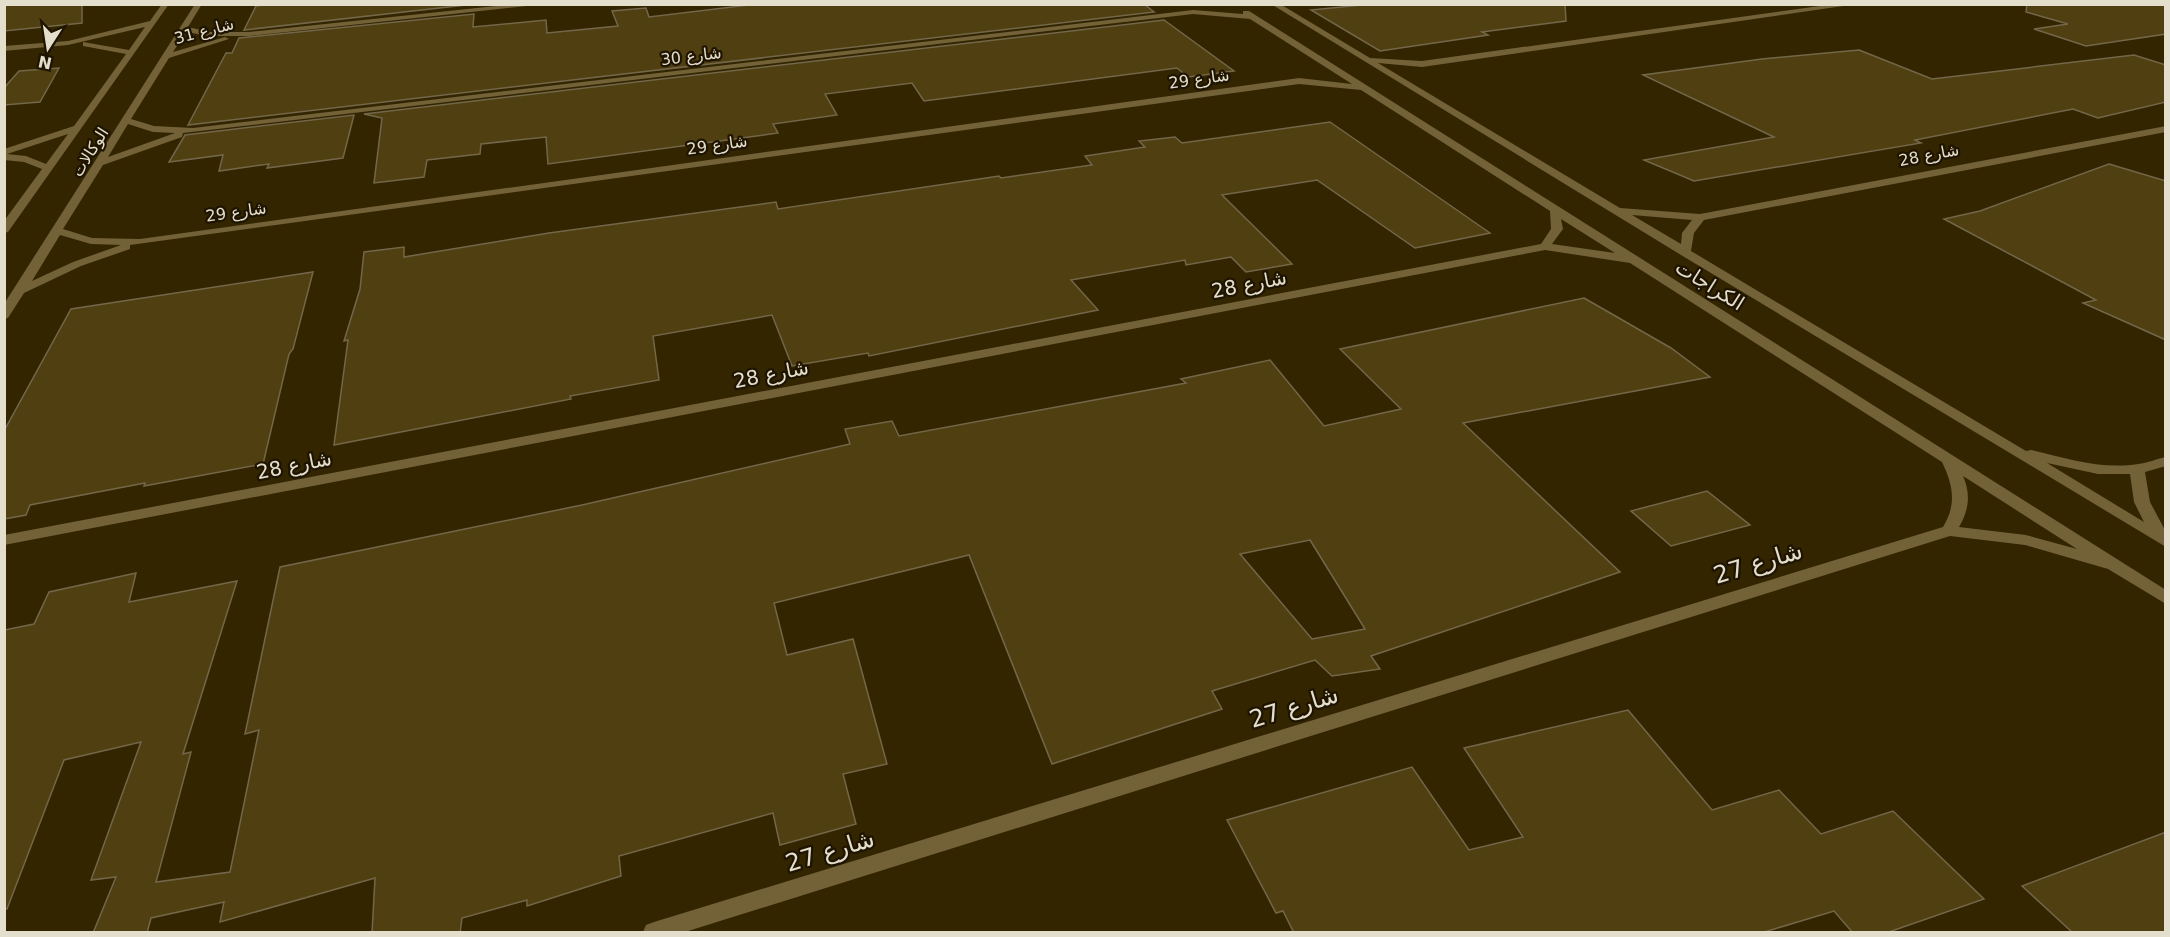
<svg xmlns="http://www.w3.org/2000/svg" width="2170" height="937" font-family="'DejaVu Sans',Vazirmatn,sans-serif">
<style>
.built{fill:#322500}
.building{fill:#503f10;stroke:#73674a;stroke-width:1.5;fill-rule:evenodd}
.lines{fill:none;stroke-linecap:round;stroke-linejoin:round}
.street{fill:#736137;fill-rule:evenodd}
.labels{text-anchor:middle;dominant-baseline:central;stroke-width:4.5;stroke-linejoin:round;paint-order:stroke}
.far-street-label{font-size:16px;fill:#e4decd;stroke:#1f1400}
.street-label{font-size:20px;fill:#e4decd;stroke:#1f1400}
.near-street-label{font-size:24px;fill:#e4decd;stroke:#1f1400}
</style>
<rect width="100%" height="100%" fill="#281e02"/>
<rect class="built" x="5" y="5" width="2160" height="927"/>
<g class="building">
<polygon points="4,4 82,4 82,23 4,31"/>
<polygon points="271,4 475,4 244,30 256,6"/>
<polygon points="757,4 1144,4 1154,12 188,125 226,53 232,53 239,38 474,14 473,27 546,20 547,33 618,26 612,11 646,8 649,17"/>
<polygon points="1372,4 1565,4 1566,21 1482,32 1488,35 1380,51 1311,10"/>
<polygon points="2027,4 2166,4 2166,34 2086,46 2034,29 2068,24 2026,12"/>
<polygon points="1164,20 1234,71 1188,77 1177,68 924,101 912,83 825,94 837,115 773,124 778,133 548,164 546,137 481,144 480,154 427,160 424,177 374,183 382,118 364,114"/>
<polygon points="1859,50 1932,79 2134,55 2166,65 2166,102 2098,118 2073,109 1915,140 1921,143 1694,181 1644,160 1774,137 1643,75 1762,59"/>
<polygon points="59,68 40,102 4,105 4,88 19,71"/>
<polygon points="354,115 343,158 267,168 269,164 219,171 223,155 169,162 185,135"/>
<polygon points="1330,122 1490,233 1415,248 1317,180 1222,195 1292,264 1246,272 1231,257 1186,265 1185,260 1071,280 1098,310 869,356 868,353 792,366 772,315 653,336 659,380 570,396 571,399 334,445 348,340 344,341 360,289 364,252 404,247 404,257 549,233 776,202 778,209 999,176 1001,178 1092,165 1085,156 1145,147 1139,141 1175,137 1182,143"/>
<polygon points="2109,164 2166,181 2166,340 2083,303 2096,300 1944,219 1980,211"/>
<polygon points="313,272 293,349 289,354 263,464 144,486 145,483 30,505 26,515 4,519 4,431 71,309"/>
<path d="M1584,298L1671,348L1710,377L1463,423L1620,572L1371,656L1380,669L1332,676L1315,660L1212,691L1222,709L1052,764L969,555L774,603L787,655L853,639L887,764L843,774L856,824L780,845L773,813L619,856L621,876L527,906V900L462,918L460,933H372L375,878L220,922L224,902L151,918L147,933H93L116,877L91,880L141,742L64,760L7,909H4V630L34,624L49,592L136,573L129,602L237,581L183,754L191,752L156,882L230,872L259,730L245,734L280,567L582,505L850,444L845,429L892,421L899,436L1186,383L1181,379L1270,360L1324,426L1401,409L1340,349ZM1310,540L1365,629L1312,639L1240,554Z"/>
<polygon points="1707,491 1750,525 1671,546 1631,511"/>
<polygon points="1628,710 1712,810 1779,790 1821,834 1893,811 1984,899 1886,933 1853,933 1834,911 1761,933 1294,933 1283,911 1276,913 1227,820 1412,767 1469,850 1523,837 1464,748"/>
<polygon points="2166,832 2166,933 2073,933 2022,886"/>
</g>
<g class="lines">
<g class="street">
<path d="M162,4H169L8,232L4,233V221L42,169L24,162L4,160V149L74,126L126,54L83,46V42L129,50L145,27L68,45L4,51V46L68,41L150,21ZM68,134L46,164L26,156L7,154Z"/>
<path d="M195,4H202L188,27L210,32H249L515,4H545L249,36H210L186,32L173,52L225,37L229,39L169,58L131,119L154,126L193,128L1193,10L1243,14V11H1249L2166,590V604L2108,569L2025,545L1950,536L685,932H643L646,925L654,922L1943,527C1957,504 1953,485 1942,462L1630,263L1545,250L4,545V535L1541,244L1551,229L1550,211L1361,90L1299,84L130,245V249L81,266L24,293L8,318L4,319V304ZM1193,14L1250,19L1352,84L1299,78L140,239L92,238L63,229L103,165L182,137L183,133ZM128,124L153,132L175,133L108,157ZM1561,219L1615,253L1552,244L1563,229ZM60,235L91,244L121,245L73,262L32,281ZM1963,476L2077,549L2026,535L1959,527C1969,510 1971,494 1963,476Z"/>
<path d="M1271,4H1280L1370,58L1422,61L1834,4H1857L1422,67L1378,63L1620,208L1700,214L2166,126V132L1704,220L1694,233L1691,251L2026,451L2031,450C2067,458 2101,470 2138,464C2148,463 2156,459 2166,457V466L2145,472L2150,502L2166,532V547L1681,255ZM1632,215L1692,220L1682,233L1681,244ZM2047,463L2098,474H2130L2134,502L2144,522Z"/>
</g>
</g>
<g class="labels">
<g class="far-street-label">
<text transform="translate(204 31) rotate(-15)">شارع 31</text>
<text transform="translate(691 56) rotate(-7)">شارع 30</text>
<text transform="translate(1199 79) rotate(-8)">شارع 29</text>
<text transform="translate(717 145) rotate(-8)">شارع 29</text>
<text transform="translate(90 152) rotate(-58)">الوكالات</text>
<text transform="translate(1929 155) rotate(-11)">شارع 28</text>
<text transform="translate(236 212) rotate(-8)">شارع 29</text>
</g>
<g class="street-label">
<text transform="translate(1249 284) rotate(-11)">شارع 28</text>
<text transform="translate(1710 285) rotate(32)">الكراجات</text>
<text transform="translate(771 374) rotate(-11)">شارع 28</text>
<text transform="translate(294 465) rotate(-11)">شارع 28</text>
</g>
<g class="near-street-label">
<text transform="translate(1758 563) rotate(-17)">شارع 27</text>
<text transform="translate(1294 707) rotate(-17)">شارع 27</text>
<text transform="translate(830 851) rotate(-17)">شارع 27</text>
</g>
</g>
<rect width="2170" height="937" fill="none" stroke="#e4decd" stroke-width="12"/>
<g transform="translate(48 48) rotate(192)" stroke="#1f1400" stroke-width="4.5" paint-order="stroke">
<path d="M0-4.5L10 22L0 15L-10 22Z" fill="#e4decd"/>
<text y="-9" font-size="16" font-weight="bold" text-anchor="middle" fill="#e4decd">N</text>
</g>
</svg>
